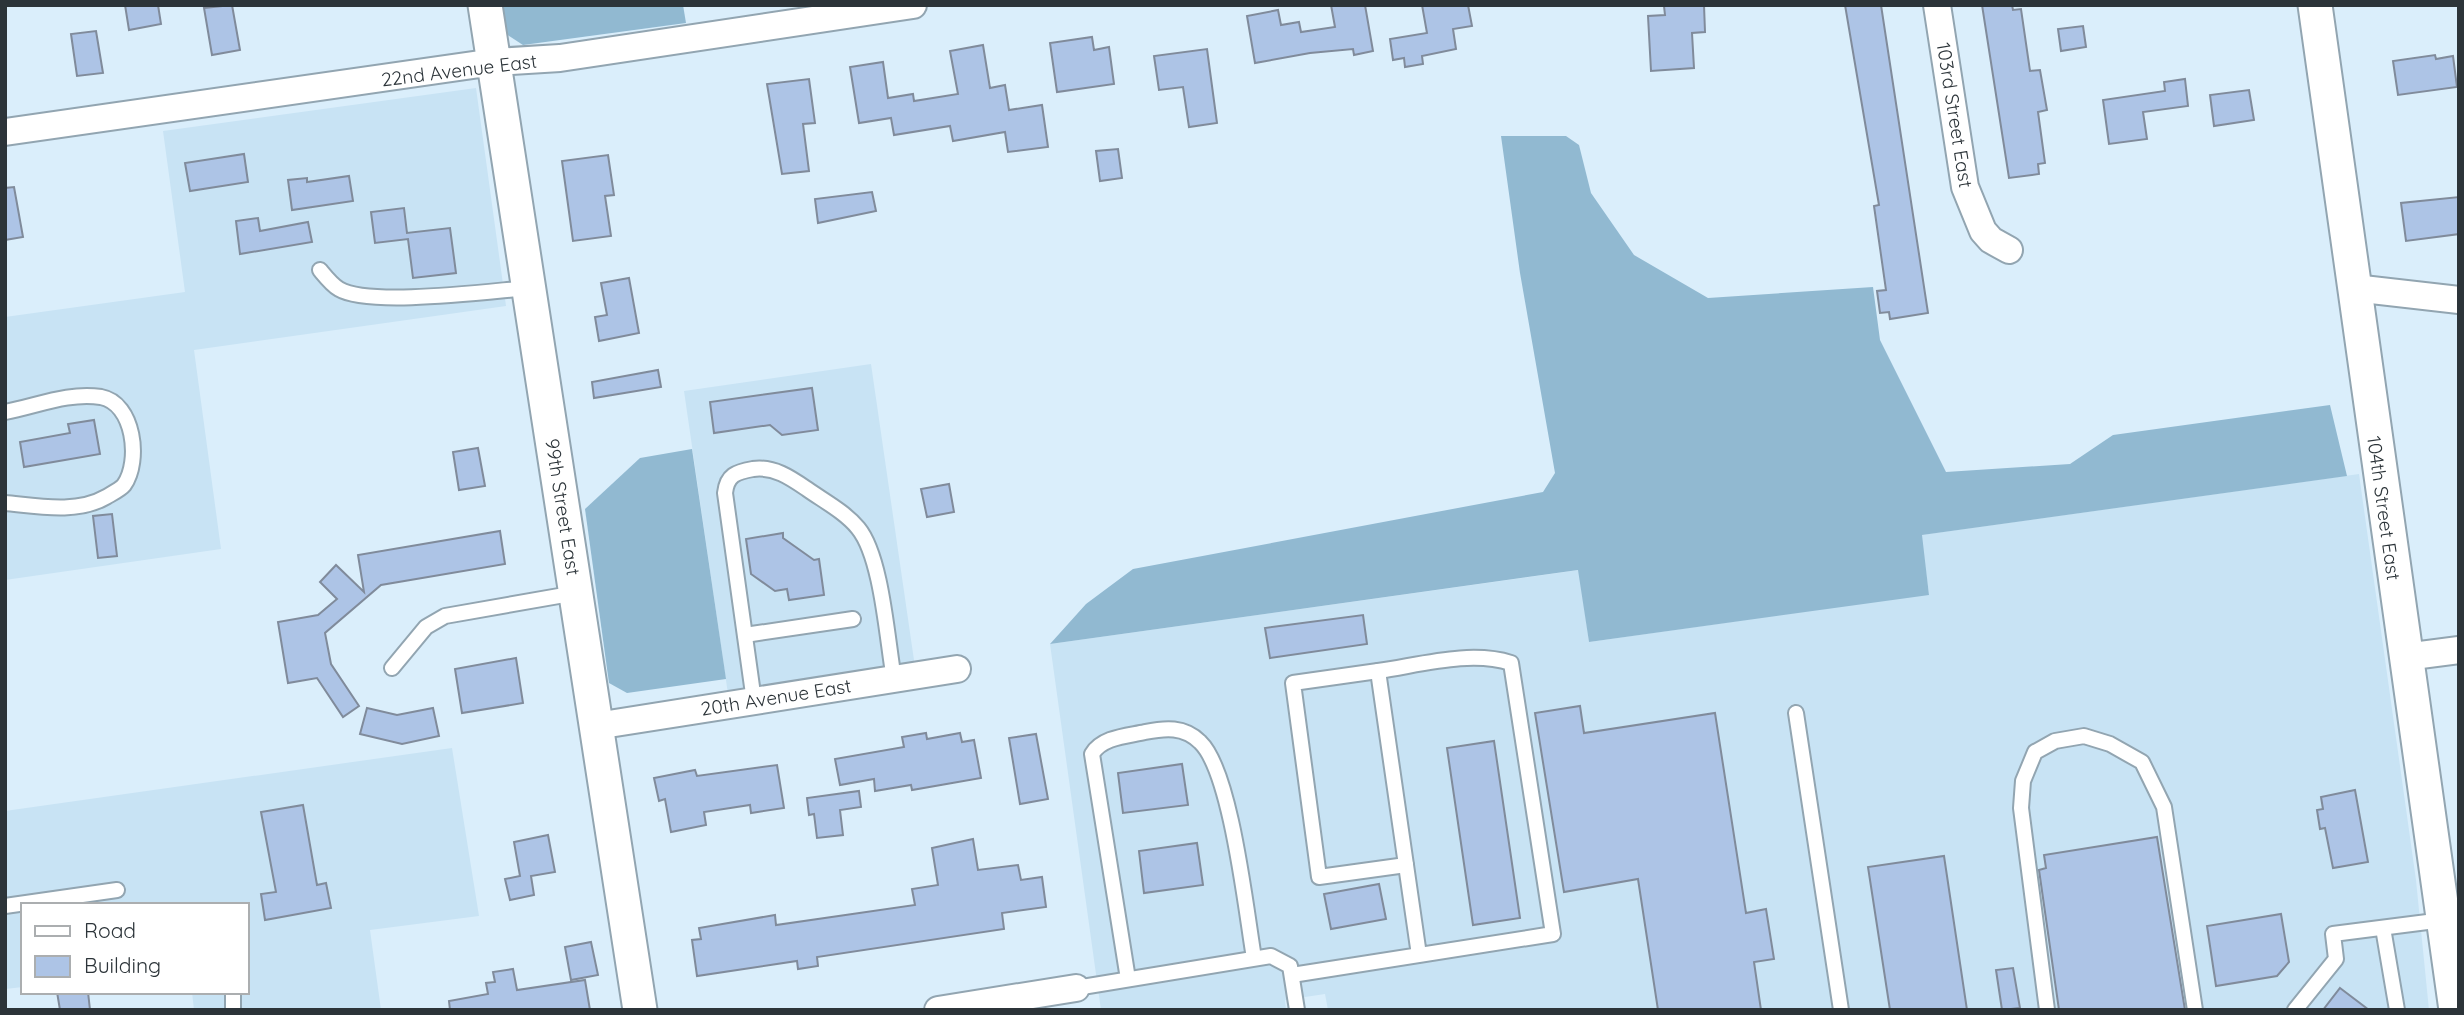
<svg xmlns="http://www.w3.org/2000/svg" width="2464" height="1015" font-family="Quicksand,sans-serif">
<style>
.built{fill:#c8e3f4}
.forest{fill:#91b9d1}
.building{fill:#adc4e6;stroke:#808b9b;stroke-width:2}
.lines{fill:none;stroke-linecap:round;stroke-linejoin:round}
.service-casing{stroke:#92a5b1;stroke-width:18}
.minor-casing{stroke:#92a5b1;stroke-width:30}
.tertiary-casing{stroke:#92a5b1;stroke-width:37}
.service{stroke:#fff;stroke-width:14}
.minor{stroke:#fff;stroke-width:26}
.tertiary{stroke:#fff;stroke-width:33}
.labels{text-anchor:middle;dominant-baseline:central;stroke-width:5;stroke-linejoin:round;paint-order:stroke}
.street-label{font-size:19px;fill:#2c3439;stroke:#fff}
</style>
<rect width="100%" height="100%" fill="#daeefb"/>
<g class="built">
<polygon points="476,88 506,306 194,350 221,549 5,580 5,317 185,292 163,131"/>
<polygon points="871,364 915,667 728,694 684,391"/>
<polygon points="2359,474 2416,880 2429,1010 1328,1010 1325,994 1285,1000 1286,1010 1101,1010 1050,644 1579,570 1589,642 1929,594 1921,535"/>
<polygon points="452,748 479,916 370,930 381,1010 194,1010 192,992 247,992 247,905 23,905 23,987 5,989 5,811"/>
</g>
<g class="forest">
<polygon points="502,5 683,5 686,23 523,45 506,34"/>
<polygon points="1501,136 1566,136 1579,145 1591,193 1634,255 1708,298 1873,287 1880,340 1946,472 2070,464 2113,435 2330,405 2347,476 1922,535 1929,595 1589,642 1578,570 1050,644 1086,604 1133,569 1543,492 1555,473 1520,273"/>
<polygon points="692,449 726,679 627,693 609,683 585,509 640,458"/>
</g>
<g class="building">
<polygon points="125,5 158,5 161,24 129,30"/>
<polygon points="232,5 240,50 212,55 204,8"/>
<polygon points="1331,5 1365,5 1373,51 1354,55 1353,49 1310,53 1255,63 1247,16 1278,10 1281,25 1299,22 1301,32 1335,27"/>
<polygon points="1422,5 1468,5 1472,26 1453,29 1456,49 1422,56 1423,64 1405,67 1404,58 1393,60 1390,39 1427,33"/>
<polygon points="1704,5 1705,32 1692,33 1694,68 1651,71 1648,16 1665,15 1664,6"/>
<polygon points="1845,5 1881,5 1928,313 1890,319 1889,312 1880,313 1877,291 1886,290 1874,206 1879,205"/>
<polygon points="1982,5 2012,5 2013,10 2021,9 2030,71 2040,70 2047,110 2038,112 2045,163 2038,164 2039,174 2009,178"/>
<polygon points="2083,26 2086,47 2061,51 2058,29"/>
<polygon points="96,31 103,73 77,76 71,34"/>
<polygon points="1092,37 1094,50 1109,47 1114,84 1057,92 1050,43"/>
<polygon points="983,45 990,88 1005,85 1009,110 1042,105 1048,147 1008,152 1005,132 953,141 950,126 894,135 891,118 859,123 850,67 883,62 888,98 913,94 914,101 958,94 950,51"/>
<polygon points="1207,49 1217,123 1189,127 1183,87 1159,90 1154,56"/>
<polygon points="2435,55 2436,59 2453,56 2457,87 2398,95 2393,61"/>
<polygon points="809,79 815,123 803,124 809,171 782,174 767,84"/>
<polygon points="2185,79 2188,106 2143,112 2147,139 2109,144 2103,100 2165,91 2164,82"/>
<polygon points="2249,90 2254,120 2214,126 2210,95"/>
<polygon points="1118,149 1122,178 1100,181 1096,151"/>
<polygon points="244,154 248,182 190,191 185,163"/>
<polygon points="608,155 614,195 605,196 611,236 573,241 562,161"/>
<polygon points="349,176 353,201 292,210 288,180 307,178 307,182"/>
<polygon points="14,187 23,237 5,240 5,188"/>
<polygon points="872,192 876,211 818,223 815,199"/>
<polygon points="2459,197 2459,234 2406,241 2401,203"/>
<polygon points="404,208 407,233 450,228 456,273 413,278 408,239 375,243 371,212"/>
<polygon points="258,218 260,231 308,222 312,242 240,254 236,221"/>
<polygon points="629,278 639,333 599,341 595,317 607,315 601,283"/>
<polygon points="658,370 661,387 594,398 592,382"/>
<polygon points="812,388 818,430 782,435 770,425 714,433 710,402"/>
<polygon points="94,420 100,454 24,467 20,442 70,433 68,424"/>
<polygon points="478,448 485,486 459,490 453,452"/>
<polygon points="949,484 954,512 927,517 921,489"/>
<polygon points="112,514 117,556 98,558 93,516"/>
<polygon points="500,531 505,564 381,585 325,633 331,664 359,706 343,717 317,678 288,683 278,622 318,615 337,599 320,582 336,565 364,592 358,555"/>
<polygon points="783,533 783,538 814,560 819,559 824,595 789,600 787,589 775,591 751,574 746,539"/>
<polygon points="1363,615 1367,644 1270,658 1265,628"/>
<polygon points="516,658 523,703 462,713 455,669"/>
<polygon points="1580,706 1584,733 1715,713 1746,913 1766,909 1774,959 1754,962 1761,1010 1658,1010 1638,879 1564,892 1535,713"/>
<polygon points="367,708 397,715 433,708 439,736 402,744 360,734"/>
<polygon points="926,733 927,739 960,733 962,742 974,740 981,778 912,790 911,785 875,791 874,779 840,785 835,759 904,747 902,737"/>
<polygon points="1036,734 1048,799 1020,804 1009,738"/>
<polygon points="1494,741 1520,918 1473,925 1447,748"/>
<polygon points="1182,764 1188,805 1123,813 1118,773"/>
<polygon points="777,765 784,808 751,813 750,805 704,812 706,825 671,832 665,799 659,801 654,778 695,770 697,776"/>
<polygon points="2355,790 2368,862 2333,868 2325,828 2320,829 2317,810 2323,809 2321,797"/>
<polygon points="859,791 861,807 840,810 843,835 817,838 814,814 809,815 807,798"/>
<polygon points="303,805 317,885 326,883 331,908 265,920 261,894 276,892 261,812"/>
<polygon points="548,835 555,872 531,876 534,895 510,900 505,879 520,876 514,842"/>
<polygon points="2157,837 2185,1010 2059,1010 2039,870 2046,868 2044,855"/>
<polygon points="973,839 978,870 1018,865 1021,880 1042,877 1046,907 1002,913 1004,929 817,957 818,966 798,969 797,961 697,976 692,940 701,939 699,928 775,915 776,925 915,905 912,889 938,885 932,848"/>
<polygon points="1197,843 1203,885 1144,893 1139,851"/>
<polygon points="1944,856 1967,1010 1890,1010 1868,867"/>
<polygon points="1379,884 1386,919 1331,929 1324,894"/>
<polygon points="2281,914 2289,962 2277,976 2216,986 2207,926"/>
<polygon points="591,942 598,975 571,980 565,947"/>
<polygon points="2013,968 2020,1008 2002,1010 1996,970"/>
<polygon points="513,969 517,990 585,980 590,1010 450,1010 449,1001 488,994 486,983 495,982 493,972"/>
<polygon points="2340,988 2369,1010 2323,1010"/>
<polygon points="57,992 88,992 90,1010 60,1010"/>
</g>
<g class="lines">
<g class="service-casing">
<g id="service">
<path d="M320,270C325,276 332,285 339,289C369,307 490,291 529,288"/>
<path d="M5,412C37,406 68,392 101,397C134,403 141,461 124,485C121,489 111,494 106,497C77,514 37,506 5,503"/>
<polyline points="745,635 853,619"/>
<polyline points="392,668 426,627 445,616 576,593"/>
<polyline points="1378,671 1293,683 1319,877 1406,865"/>
<path d="M754,701L725,493C727,475 736,472 753,469C774,466 791,478 807,489C824,501 845,512 858,528C882,557 887,640 894,679"/>
<polyline points="1796,713 1841,1010"/>
<polyline points="5,906 117,890"/>
<polyline points="2383,928 2397,1010"/>
<path d="M1292,975L1553,934L1511,663C1470,650 1420,665 1378,671L1419,955"/>
<path d="M1128,979L1092,754C1102,737 1127,736 1145,732C1165,728 1184,726 1200,742C1231,771 1246,911 1254,958"/>
<polyline points="1076,988 1271,956 1290,966 1297,1010"/>
<polyline points="233,1010 233,992"/>
<polyline points="2047,1010 2021,808 2023,781 2035,752 2055,741 2084,736 2110,744 2142,762 2164,807 2195,1010"/>
<polyline points="2295,1010 2336,959 2333,934 2443,920"/>
</g>
</g>
<g class="minor-casing">
<g id="minor">
<polyline points="1937,5 1965,187 1983,231 1991,240 2009,250"/>
<polyline points="5,132 494,62 560,58 913,5"/>
<polyline points="2354,288 2459,300"/>
<polyline points="2405,657 2459,650"/>
<polyline points="596,726 957,669"/>
<polyline points="938,1010 1076,988"/>
</g>
</g>
<g class="tertiary-casing">
<g id="tertiary">
<polyline points="485,5 640,1010"/>
<polyline points="2315,5 2456,1010"/>
</g>
</g>
<use href="#service" class="service"/>
<use href="#minor" class="minor"/>
<use href="#tertiary" class="tertiary"/>
</g>
<g class="labels">
<g class="street-label">
<text transform="translate(459 70) rotate(-7)">22nd Avenue East</text>
<text transform="translate(1955 115) rotate(81)">103rd Street East</text>
<text transform="translate(563 507) rotate(81)">99th Street East</text>
<text transform="translate(2384 508) rotate(82)">104th Street East</text>
<text transform="translate(776 697) rotate(-9)">20th Avenue East</text>
</g>
</g>
<rect width="2464" height="1015" fill="none" stroke="#2c3439" stroke-width="14"/>
<rect x="21" y="903" width="228" height="91" fill="#ffffff" stroke="#abaeb0" stroke-width="2"/>
<rect x="35" y="926" width="35" height="10" fill="#ffffff" stroke="#abaeb0" stroke-width="2"/>
<text x="84" y="938" font-size="21" fill="#2c3439">Road</text>
<rect x="35" y="956" width="35" height="21" fill="#adc4e6" stroke="#abaeb0" stroke-width="2"/>
<text x="84" y="973" font-size="21" fill="#2c3439">Building</text>
</svg>
